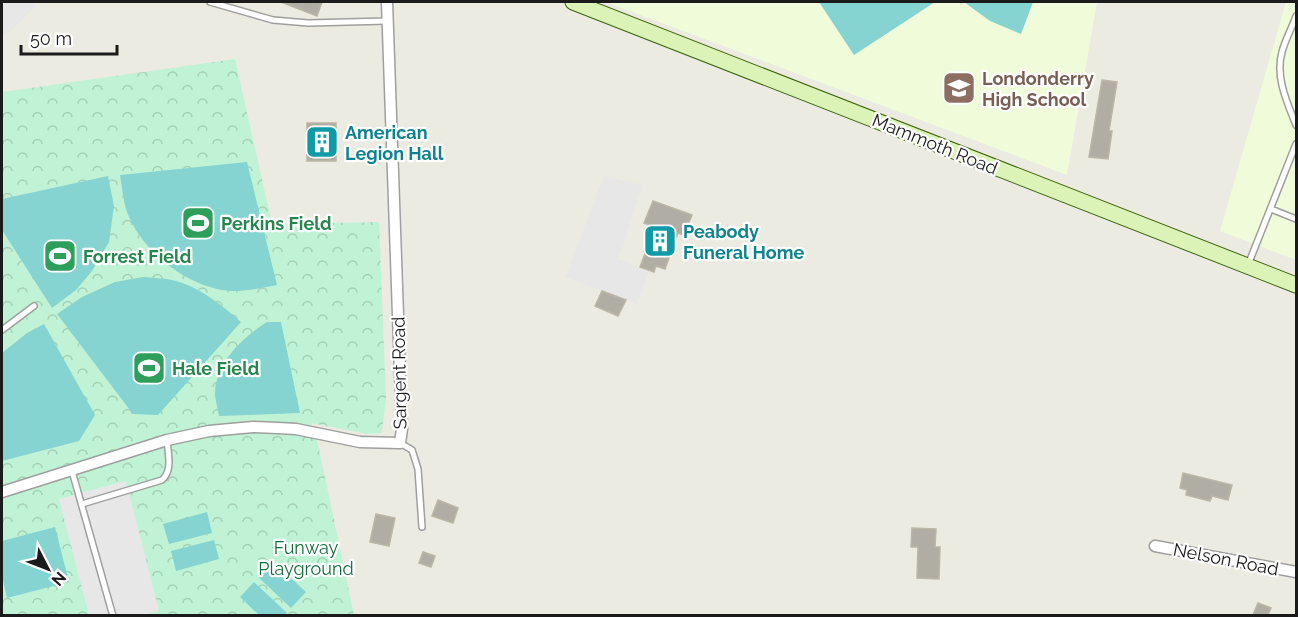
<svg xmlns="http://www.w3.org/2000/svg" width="1298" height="617" font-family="Raleway,sans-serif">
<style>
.education{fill:#f0fbda}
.park{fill:url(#park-crowns)}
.pitch{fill:#85d4d1}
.parking{fill:#e7e7e7}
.building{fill:#b0aea4;stroke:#bbb6a5;stroke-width:1.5}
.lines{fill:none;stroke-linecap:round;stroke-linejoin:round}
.lane-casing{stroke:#9f9f9f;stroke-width:8}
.street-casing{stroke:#9f9f9f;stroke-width:13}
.secondary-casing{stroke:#3e650e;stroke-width:17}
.lane{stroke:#fff;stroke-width:5}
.street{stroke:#fff;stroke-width:10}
.secondary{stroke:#dcf3b8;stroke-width:15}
.labels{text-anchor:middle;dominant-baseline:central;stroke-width:4.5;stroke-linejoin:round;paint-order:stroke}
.education-label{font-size:18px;font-weight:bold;fill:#785e54;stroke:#fff;text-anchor:start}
.culture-label{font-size:18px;font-weight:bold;fill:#0d838f;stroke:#fff;text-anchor:start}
.street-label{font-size:18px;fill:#1b1b1b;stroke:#fff}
.leisure-label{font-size:18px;font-weight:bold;fill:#27864d;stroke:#fff;text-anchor:start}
.park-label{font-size:18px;fill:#146d3a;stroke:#fff}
</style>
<defs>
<pattern id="park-crowns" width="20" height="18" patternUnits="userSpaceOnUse" patternTransform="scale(1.5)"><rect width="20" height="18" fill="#c0f3d5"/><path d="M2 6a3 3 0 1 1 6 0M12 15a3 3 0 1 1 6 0" fill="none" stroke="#a4d0b6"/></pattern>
</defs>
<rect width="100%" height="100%" fill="#ebebe1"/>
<g class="education">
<polygon points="606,2 1097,2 1067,175"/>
<polygon points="1286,2 1296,2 1296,260 1220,231"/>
</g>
<polygon class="park" points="235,59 272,224 379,222 386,397 382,433 367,434 311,423 318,444 354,615 2,615 2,92"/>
<g class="pitch">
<polygon points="819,2 935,2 854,55"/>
<polygon points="964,2 1033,2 1021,34 990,21"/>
<path d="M247,162L277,285C262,288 247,291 232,291C189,289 141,251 127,212C123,200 122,187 120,175Z"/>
<polygon points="108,176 114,206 109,242 92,271 76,290 52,308 2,230 2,199"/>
<path d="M143,277C152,278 163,278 172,280C198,286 221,304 241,322L158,415L133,414L57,314L82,297L115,282Z"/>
<path d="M267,322H281L300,413L219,416C218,409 215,400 215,393C216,362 243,337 267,322Z"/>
<polygon points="44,324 95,415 79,441 2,461 2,353 27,333"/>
<polygon points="207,512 212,533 169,544 163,524"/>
<polygon points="55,527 69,582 7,598 2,576 2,541"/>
<polygon points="214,540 219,559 176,571 171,551"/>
<polygon points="272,561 306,592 291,608 258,577"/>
<polygon points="254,582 287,613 284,615 259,615 240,597"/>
</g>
<g class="parking">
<polygon points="2,2 30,2 36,6 12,30 2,35"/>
<polygon points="604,176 642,185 618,259 649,270 637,304 566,277"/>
<polygon points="126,481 159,611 143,615 89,615 59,499"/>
</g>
<g class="building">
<polygon points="281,2 322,2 317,16"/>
<polygon points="1102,80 1117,82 1109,131 1112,131 1108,159 1089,157"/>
<rect x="307" y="123" width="29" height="38"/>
<polygon points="653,201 692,215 684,235 678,233 665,269 656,266 654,272 640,267 655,227 644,223"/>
<polygon points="602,291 626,300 618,316 595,306"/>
<polygon points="1183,473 1232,485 1228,500 1212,496 1210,501 1186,495 1187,490 1180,488"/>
<polygon points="438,500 458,508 453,523 432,516"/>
<polygon points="376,514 395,518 389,546 370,542"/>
<polygon points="912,528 936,529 935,547 940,547 939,579 917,578 918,547 911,547"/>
<polygon points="423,552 435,556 431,567 419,563"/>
<polygon points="1258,603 1271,608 1268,615 1253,615"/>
</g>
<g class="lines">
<g class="lane-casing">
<g id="lane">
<polyline points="210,2 273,20 308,23 387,21"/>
<path d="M1296,16C1292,28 1285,40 1282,52C1275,77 1287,102 1296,125"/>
<polyline points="1271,209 1296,219"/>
<polyline points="1248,265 1296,144"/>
<polyline points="2,330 34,306"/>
<polyline points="400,443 412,450 418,469 422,527"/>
<polyline points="72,471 113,616"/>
<path d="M82,504L162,480C173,470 168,454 167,440"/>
</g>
</g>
<g class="street-casing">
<g id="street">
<polyline points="2,492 167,440 209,431 253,427 278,428 296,429 360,442 400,443 402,429 387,2"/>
<polyline points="1155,546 1296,572"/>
</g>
</g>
<g class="secondary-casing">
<polyline id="secondary" points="573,2 1296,285"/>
</g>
<use href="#lane" class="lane"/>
<use href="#street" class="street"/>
<use href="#secondary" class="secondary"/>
</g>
<defs>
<g id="school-square" transform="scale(1.725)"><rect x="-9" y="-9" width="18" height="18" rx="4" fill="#8d6e63" stroke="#fff"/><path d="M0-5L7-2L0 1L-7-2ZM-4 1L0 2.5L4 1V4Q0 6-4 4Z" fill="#fff"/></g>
<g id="building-square" transform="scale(1.725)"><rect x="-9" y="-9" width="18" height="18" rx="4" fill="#0f9aa8" stroke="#fff"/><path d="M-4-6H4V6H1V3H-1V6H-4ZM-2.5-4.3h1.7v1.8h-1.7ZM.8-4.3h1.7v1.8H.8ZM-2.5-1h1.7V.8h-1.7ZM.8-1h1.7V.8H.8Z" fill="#fff"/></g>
<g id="stadium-square" transform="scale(1.725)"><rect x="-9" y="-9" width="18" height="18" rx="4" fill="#2e9e5b" stroke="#fff"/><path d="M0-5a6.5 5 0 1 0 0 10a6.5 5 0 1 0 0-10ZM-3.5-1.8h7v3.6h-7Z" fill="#fff"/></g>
</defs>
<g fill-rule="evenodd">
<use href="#school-square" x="959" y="88"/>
<use href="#building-square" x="322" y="142"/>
<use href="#stadium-square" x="198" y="223"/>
<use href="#building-square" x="660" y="241"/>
<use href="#stadium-square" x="60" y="256"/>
<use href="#stadium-square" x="149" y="368"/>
</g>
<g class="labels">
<g class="education-label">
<text x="982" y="78">Londonderry<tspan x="982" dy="21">High School</tspan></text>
</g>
<g class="culture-label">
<text x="345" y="132">American<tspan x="345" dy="21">Legion Hall</tspan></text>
<text x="683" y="231">Peabody<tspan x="683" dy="21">Funeral Home</tspan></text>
</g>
<g class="street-label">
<text transform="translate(935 144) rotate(22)">Mammoth Road</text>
<text transform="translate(399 373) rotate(-91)">Sargent Road</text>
<text transform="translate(1226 559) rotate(11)">Nelson Road</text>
</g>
<g class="leisure-label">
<text x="221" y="223">Perkins Field</text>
<text x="83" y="256">Forrest Field</text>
<text x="172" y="368">Hale Field</text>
</g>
<g class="park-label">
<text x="306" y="547">Funway<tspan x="306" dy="21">Playground</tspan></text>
</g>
</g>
<rect width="1298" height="617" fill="none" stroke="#1b1b1b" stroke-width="6"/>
<g transform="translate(48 569) rotate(132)" stroke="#ffffff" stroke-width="4.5" paint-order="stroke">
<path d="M0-4.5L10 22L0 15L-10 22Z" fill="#1b1b1b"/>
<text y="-9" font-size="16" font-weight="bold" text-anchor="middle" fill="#1b1b1b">N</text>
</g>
<path d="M21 45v9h96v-9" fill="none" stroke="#1b1b1b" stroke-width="3"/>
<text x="30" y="45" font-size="18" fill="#1b1b1b" stroke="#ffffff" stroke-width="4.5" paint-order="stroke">50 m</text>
</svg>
